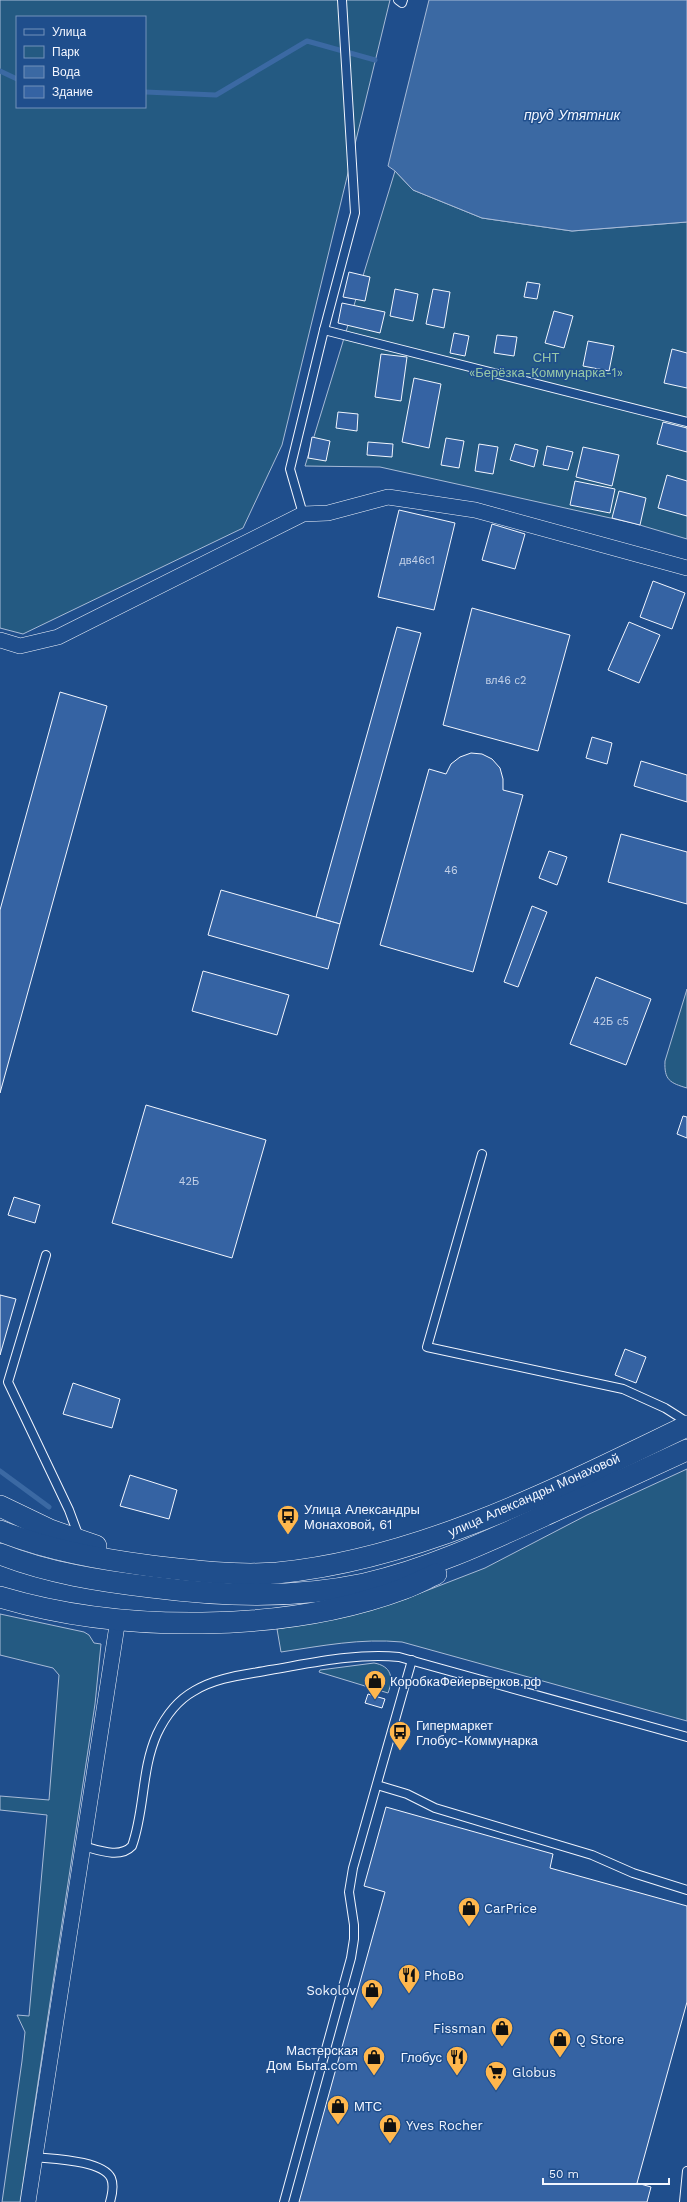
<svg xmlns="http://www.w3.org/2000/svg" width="687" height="2202" font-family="'Work Sans',sans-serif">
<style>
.green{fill:#245a82;stroke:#a8bbd7;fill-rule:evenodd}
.water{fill:#3b69a3;stroke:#a8bbd7}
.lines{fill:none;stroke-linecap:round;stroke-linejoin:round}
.stream{stroke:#3b69a3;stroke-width:5}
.building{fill:#3563a3;stroke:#f2f6ff}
.lane-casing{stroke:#f2f6ff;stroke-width:10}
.street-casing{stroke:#f2f6ff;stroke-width:16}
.secondary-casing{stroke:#f2f6ff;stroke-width:22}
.lane{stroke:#1f4e8c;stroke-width:8}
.street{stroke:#1f4e8c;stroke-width:15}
.secondary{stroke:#1f4e8c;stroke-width:21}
.labels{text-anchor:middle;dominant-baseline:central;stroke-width:3;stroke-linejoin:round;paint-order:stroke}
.number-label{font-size:11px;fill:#c3d1e8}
.park-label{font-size:13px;fill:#97c8a6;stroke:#1f4e8c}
.street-label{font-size:13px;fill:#f2f6ff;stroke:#1f4e8c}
.poi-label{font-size:13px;fill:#f2f6ff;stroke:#1f4e8c;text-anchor:start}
.water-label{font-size:14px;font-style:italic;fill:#f2f6ff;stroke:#1f4e8c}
</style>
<rect width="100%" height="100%" fill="#1f4e8c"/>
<g class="green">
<path d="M0,0H390L282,445L243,528L23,634L0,628ZM17,17H145V107H17Z"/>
<polygon points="395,171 413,190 482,218 572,231 687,222 687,539 633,523 380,467 305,466"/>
<path d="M687,989V1088C670,1083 664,1080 665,1061Z"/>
<path d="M687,1469V1721L402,1642C361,1638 321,1646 281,1652L277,1629L340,1618L405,1599L485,1568L587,1515Z"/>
<polygon points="0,1614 84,1632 89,1635 94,1643 101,1644 95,1704 20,2202 2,2202 22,2061 25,2032 17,2015 29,2016 47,1815 0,1810 0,1796 49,1800 59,1675 53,1668 0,1655"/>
<path d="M374,1663C391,1666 394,1677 388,1693L319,1672L320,1670Z"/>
</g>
<polygon class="water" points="429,0 687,0 687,222 572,231 482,218 413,190 395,171 388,166"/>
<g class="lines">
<g class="stream">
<polyline points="0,71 17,79"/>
<polyline points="145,92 216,95 307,41 375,60"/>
<polyline points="0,1471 49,1507"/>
</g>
</g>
<g class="building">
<polygon points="349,272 370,277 365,301 343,297"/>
<polygon points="527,282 540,284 537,299 524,297"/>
<polygon points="395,289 418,294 413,321 390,316"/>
<polygon points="433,289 450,292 444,328 426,324"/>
<polygon points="342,303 385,312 380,333 338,323"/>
<polygon points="554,311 573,316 564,348 545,343"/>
<polygon points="454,333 469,336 465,356 450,353"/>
<polygon points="497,335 517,337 514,356 494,353"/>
<polygon points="588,341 614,346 609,371 583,366"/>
<polygon points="672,349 687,353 687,388 664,383"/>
<polygon points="381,354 407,357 401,401 375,397"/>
<polygon points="414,378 441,384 429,448 402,442"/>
<polygon points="338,412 358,414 357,431 336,428"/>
<polygon points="663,422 687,428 687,452 657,444"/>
<polygon points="312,437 330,441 326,461 308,458"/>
<polygon points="446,438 464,441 459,468 441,465"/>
<polygon points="368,442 393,444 392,457 367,455"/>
<polygon points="479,444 498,447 493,474 475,471"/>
<polygon points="515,444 538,450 534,467 510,460"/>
<polygon points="547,446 573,452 568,470 543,465"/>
<polygon points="583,447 619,455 612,486 576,477"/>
<polygon points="667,475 687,481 687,516 658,508"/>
<polygon points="575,481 615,489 610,513 570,505"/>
<polygon points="619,491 646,498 640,525 612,518"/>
<polygon points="399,510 455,523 434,610 378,597"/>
<polygon points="492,524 525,534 515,569 482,560"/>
<polygon points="653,581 685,593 672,629 640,617"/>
<polygon points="472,608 570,635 538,751 443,725"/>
<polygon points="629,622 660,635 639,683 608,670"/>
<polygon points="397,627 421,633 340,924 316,917"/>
<polygon points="60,692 107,706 0,1093 0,910"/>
<polygon points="592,737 612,743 607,764 586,758"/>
<polygon points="471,753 482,754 492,759 500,768 503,779 503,790 523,795 473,972 380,945 429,769 446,774 451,764 460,757"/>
<polygon points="641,761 687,775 687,802 634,786"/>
<polygon points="621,834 687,852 687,904 608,882"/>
<polygon points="549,851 567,857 557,885 539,878"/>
<polygon points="221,890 340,924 328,969 208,935"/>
<polygon points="532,906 547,912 518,987 504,982"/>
<polygon points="203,971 289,995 277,1035 192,1011"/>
<polygon points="596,977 651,999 626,1065 570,1044"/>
<polygon points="146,1105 266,1140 232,1258 112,1223"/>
<polygon points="683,1116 687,1117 687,1138 677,1134"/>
<polygon points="14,1197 40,1205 35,1223 8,1215"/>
<polygon points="0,1295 16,1299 0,1355"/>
<polygon points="625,1349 646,1357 636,1383 615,1375"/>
<polygon points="73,1383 120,1399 112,1428 63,1414"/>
<polygon points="130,1475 177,1490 169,1519 120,1506"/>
<polygon points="368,1694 385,1699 382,1708 365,1703"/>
<polygon points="386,1807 553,1854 550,1868 687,1906 687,2002 637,2183 651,2187 647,2202 299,2202 385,1892 364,1886"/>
</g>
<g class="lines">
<g class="lane-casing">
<g id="lane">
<polyline points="398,0 402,3 403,0"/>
<polyline points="324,330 687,422"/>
<polyline points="303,514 290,469 324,330 355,213 342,0"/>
<polyline points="482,1154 427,1347 623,1389 665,1408 687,1422"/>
<polyline points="46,1255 8,1382 69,1510 79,1537"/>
<polyline points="377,1785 407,1794 435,1808 592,1855 633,1873 687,1890"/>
<path d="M83,1846C98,1850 120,1859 132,1846C145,1810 141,1770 157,1734C165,1717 178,1700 194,1691C217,1677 244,1675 270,1670C312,1663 355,1653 399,1657L687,1737"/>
<path d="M35,2157C52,2159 102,2160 111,2178C114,2185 112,2195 110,2202"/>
<polyline points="284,2202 351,1958 354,1939 354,1925 349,1892 353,1868 412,1660"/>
<polyline points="684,2202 687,2171"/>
</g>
</g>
<g class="street-casing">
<g id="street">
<polyline points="0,640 20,646 58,637 303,514 328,513 388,497 475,510 687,568"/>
<polyline points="28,2202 118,1619"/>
</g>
</g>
<g class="secondary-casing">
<g id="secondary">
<polyline points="0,1506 50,1530 96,1546"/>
<path d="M0,1531C48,1550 100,1559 151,1566C193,1571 235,1576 277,1573C421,1559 558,1488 687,1426"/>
<path d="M0,1554C48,1573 100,1581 151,1587C222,1596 293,1599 364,1584C430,1569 491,1540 552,1512C597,1491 642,1471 687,1450"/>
<path d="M0,1597C121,1633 285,1633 403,1589C414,1585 425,1579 436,1574"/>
</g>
</g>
<use href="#lane" class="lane"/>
<use href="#street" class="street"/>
<use href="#secondary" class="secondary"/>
</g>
<defs>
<g id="bus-pin" transform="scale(1.15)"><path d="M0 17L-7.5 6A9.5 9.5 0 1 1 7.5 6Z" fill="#ffb74d" stroke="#1f4e8c"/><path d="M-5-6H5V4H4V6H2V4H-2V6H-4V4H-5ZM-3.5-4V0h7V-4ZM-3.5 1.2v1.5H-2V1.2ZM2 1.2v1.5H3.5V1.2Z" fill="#111"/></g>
<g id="shop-pin" transform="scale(1.15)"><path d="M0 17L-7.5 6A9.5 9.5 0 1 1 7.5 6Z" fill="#ffb74d" stroke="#1f4e8c"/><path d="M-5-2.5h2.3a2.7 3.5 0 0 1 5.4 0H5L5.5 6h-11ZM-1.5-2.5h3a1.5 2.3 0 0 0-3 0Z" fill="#111"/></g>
<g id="restaurant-pin" transform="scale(1.15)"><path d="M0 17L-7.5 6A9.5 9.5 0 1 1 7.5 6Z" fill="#ffb74d" stroke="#1f4e8c"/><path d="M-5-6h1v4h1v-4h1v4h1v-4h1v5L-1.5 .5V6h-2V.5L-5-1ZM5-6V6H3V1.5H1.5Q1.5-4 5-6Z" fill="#111"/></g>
<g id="supermarket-pin" transform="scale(1.15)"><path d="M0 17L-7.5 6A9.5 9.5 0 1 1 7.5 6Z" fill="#ffb74d" stroke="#1f4e8c"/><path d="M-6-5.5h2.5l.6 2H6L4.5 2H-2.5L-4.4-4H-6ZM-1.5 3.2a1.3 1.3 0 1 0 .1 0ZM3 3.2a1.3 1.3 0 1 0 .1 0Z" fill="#111"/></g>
</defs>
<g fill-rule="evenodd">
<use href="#bus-pin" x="288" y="1516"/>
<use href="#shop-pin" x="375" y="1681"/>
<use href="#bus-pin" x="400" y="1732"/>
<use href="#shop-pin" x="469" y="1908"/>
<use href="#restaurant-pin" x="409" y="1975"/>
<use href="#shop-pin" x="372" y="1990"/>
<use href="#shop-pin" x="502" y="2028"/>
<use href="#shop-pin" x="560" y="2039"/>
<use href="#shop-pin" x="374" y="2057"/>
<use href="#restaurant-pin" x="457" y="2057"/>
<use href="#supermarket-pin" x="496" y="2072"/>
<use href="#shop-pin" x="338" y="2106"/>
<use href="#shop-pin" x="390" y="2125"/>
</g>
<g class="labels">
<g class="number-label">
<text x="417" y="560">дв46с1</text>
<text x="506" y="680">вл46 с2</text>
<text x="451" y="870">46</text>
<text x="611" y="1021">42Б с5</text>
<text x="189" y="1181">42Б</text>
</g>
<g class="park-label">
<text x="546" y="357">СНТ<tspan x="546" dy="15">«Берёзка-Коммунарка-1»</tspan></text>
</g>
<g class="street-label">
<text transform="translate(534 1495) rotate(-24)">улица Александры Монаховой</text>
</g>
<g class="poi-label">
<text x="304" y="1509">Улица Александры<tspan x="304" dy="15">Монаховой, 61</tspan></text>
<text x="390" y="1681">КоробкаФейерверков.рф</text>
<text x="416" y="1725">Гипермаркет<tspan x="416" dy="15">Глобус-Коммунарка</tspan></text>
<text x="484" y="1908">CarPrice</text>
<text x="424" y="1975">PhoBo</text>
<text x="356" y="1990" text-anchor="end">Sokolov</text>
<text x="486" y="2028" text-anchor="end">Fissman</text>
<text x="576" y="2039">Q Store</text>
<text x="358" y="2050" text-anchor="end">Мастерская<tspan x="358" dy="15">Дом Быта.com</tspan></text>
<text x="442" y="2057" text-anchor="end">Глобус</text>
<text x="512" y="2072">Globus</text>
<text x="354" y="2106">МТС</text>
<text x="406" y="2125">Yves Rocher</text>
</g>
<g class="water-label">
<text x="572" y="115">пруд Утятник</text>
</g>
</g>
<rect x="16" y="16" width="130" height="92" fill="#1f4e8c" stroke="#7391ba"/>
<rect x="24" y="29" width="20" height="6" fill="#1f4e8c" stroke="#7391ba"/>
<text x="52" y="36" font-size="12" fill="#f2f6ff">Улица</text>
<rect x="24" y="46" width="20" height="12" fill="#245a82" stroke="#7391ba"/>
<text x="52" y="56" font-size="12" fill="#f2f6ff">Парк</text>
<rect x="24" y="66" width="20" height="12" fill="#3b69a3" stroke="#7391ba"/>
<text x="52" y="76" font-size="12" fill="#f2f6ff">Вода</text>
<rect x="24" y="86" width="20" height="12" fill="#3563a3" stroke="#7391ba"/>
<text x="52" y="96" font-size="12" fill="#f2f6ff">Здание</text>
<path d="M543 2178v6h126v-6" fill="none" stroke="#f2f6ff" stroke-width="2"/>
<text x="549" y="2178" font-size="12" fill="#f2f6ff" stroke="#1f4e8c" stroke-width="3" paint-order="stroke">50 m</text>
</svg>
